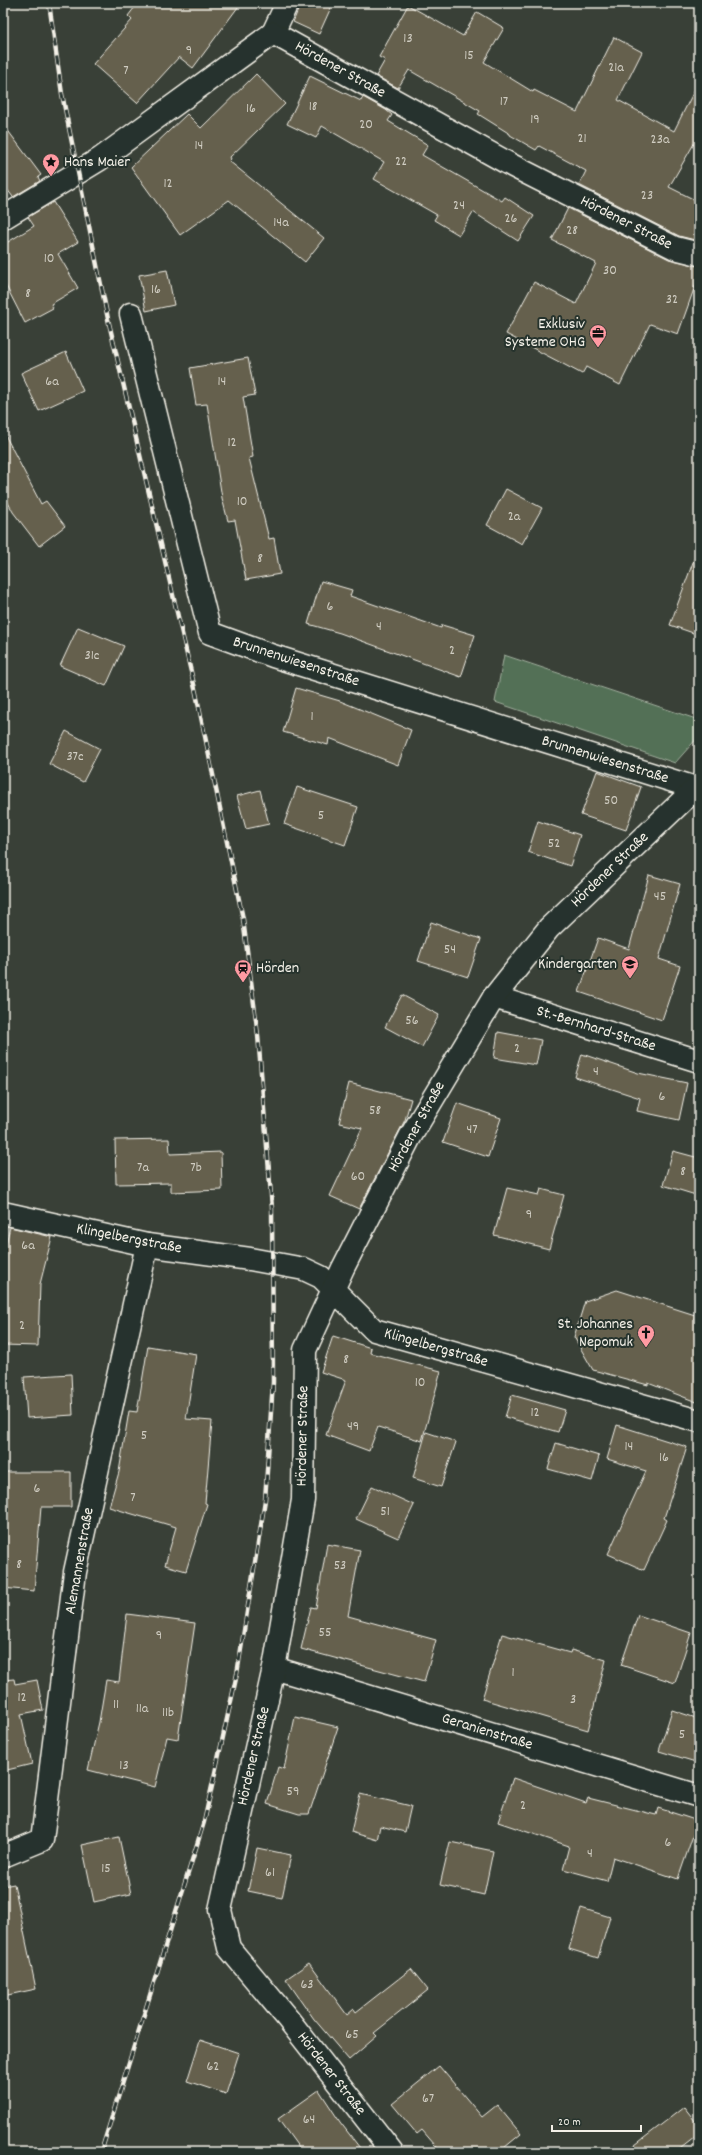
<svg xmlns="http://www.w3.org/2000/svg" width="702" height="2155" font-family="Dekko,sans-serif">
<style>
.green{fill:#526f56;stroke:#a3b09f}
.building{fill:#65604e;stroke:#f4f1e8}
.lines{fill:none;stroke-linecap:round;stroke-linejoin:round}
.street-casing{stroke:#f4f1e8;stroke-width:25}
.street{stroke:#26332d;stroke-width:22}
.rail-casing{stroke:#f4f1e8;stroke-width:4.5}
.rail{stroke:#26332d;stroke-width:3;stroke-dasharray:9;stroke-linecap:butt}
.labels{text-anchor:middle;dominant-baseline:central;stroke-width:4;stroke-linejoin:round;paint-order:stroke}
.number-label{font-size:14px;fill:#d0cdc2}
.street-label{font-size:16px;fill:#f4f1e8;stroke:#26332d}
.poi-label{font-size:16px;fill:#f4f1e8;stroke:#26332d;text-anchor:end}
</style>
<rect width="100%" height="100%" fill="#394037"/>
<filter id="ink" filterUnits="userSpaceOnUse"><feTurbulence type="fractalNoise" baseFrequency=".025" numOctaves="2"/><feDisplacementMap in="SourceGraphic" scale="8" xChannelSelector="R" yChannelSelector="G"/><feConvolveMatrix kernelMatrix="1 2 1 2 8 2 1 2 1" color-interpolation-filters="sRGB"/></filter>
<g filter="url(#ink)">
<polygon class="green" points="504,655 699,720 699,736 675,763 495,702"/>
<g class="building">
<polygon points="138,3 241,3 193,68 179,57 137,103 93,64 132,20 128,16"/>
<polygon points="301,3 333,3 319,34 293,22"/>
<polygon points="408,5 463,36 477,12 504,28 484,62 533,92 534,90 577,112 614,37 642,52 618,100 674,131 699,81 699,135 669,187 699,202 699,241 679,236 579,185 586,171 539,146 536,150 510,135 510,134 478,114 480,111 409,70 398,88 376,76 385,60 379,57"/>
<polygon points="256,74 285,104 230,157 231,159 229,161 324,238 305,262 229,200 180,235 131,167 187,114 201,128"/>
<polygon points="310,76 361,101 363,97 386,110 392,115 388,121 428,145 422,155 502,201 505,197 534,216 518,241 473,212 459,235 434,220 437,215 374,179 384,162 322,126 316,138 287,124"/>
<polygon points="3,124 41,175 38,177 40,181 13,197 3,184"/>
<polygon points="53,202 78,242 58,254 78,288 51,304 53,308 25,323 3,280 3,245 34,226 28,217"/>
<polygon points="568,208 669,259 699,266 699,275 678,334 650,324 620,385 586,367 582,374 506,334 534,282 576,304 596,263 552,240"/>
<polygon points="167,270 174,305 146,311 139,275"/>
<polygon points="66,352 83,391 39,411 21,373"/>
<polygon points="248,358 255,395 243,397 253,457 249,458 269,539 274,538 280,574 246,580 235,520 228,521 222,498 207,404 196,405 190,368"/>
<polygon points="3,431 41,504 46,501 65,526 39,546 13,512 3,493"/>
<polygon points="506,489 542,508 522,544 487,525"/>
<polygon points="696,554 699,554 699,635 670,625"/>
<polygon points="321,581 352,590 350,596 441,628 442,625 475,635 461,677 340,633 308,624"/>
<polygon points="78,627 124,646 106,686 60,666"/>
<polygon points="296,688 340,701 411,730 398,765 329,738 328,745 283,732"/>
<polygon points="66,731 100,749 83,782 49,764"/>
<polygon points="597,771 641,787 626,830 581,815"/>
<polygon points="297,787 358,807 345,845 284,824"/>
<polygon points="260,790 269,824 246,829 237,796"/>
<polygon points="538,821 580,835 570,866 528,852"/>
<polygon points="649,875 680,884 659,959 680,966 662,1020 579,992 598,938 629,949"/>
<polygon points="431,922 481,939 468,977 418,961"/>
<polygon points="402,995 439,1015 422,1047 385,1027"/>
<polygon points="498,1032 541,1040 536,1065 494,1058"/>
<polygon points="582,1054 638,1073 687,1083 679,1120 637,1111 640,1098 575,1077"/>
<polygon points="349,1083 411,1099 405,1120 359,1209 330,1196 362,1128 339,1123"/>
<polygon points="457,1103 501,1118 488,1157 443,1142"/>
<polygon points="169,1139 170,1154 221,1152 222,1190 171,1192 171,1183 116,1184 115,1140"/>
<polygon points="673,1151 699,1158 699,1196 663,1185"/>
<polygon points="507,1188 539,1195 541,1189 564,1195 549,1249 494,1235"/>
<polygon points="10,1227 52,1237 40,1284 38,1346 3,1345 3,1256"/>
<polygon points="617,1290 695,1315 694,1319 699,1320 699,1403 648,1383 648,1385 593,1370 574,1337 585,1301"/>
<polygon points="333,1336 371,1348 370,1353 441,1371 422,1441 378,1427 369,1451 326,1435 346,1380 321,1372"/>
<polygon points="148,1346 196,1354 186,1419 212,1421 205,1503 207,1504 186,1571 165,1565 176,1527 109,1507 119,1472 129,1411 137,1412"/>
<polygon points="71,1374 73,1415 27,1418 24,1377"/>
<polygon points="512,1395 565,1410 558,1432 505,1417"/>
<polygon points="617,1425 687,1447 664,1518 667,1520 644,1570 608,1554 646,1471 607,1459"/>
<polygon points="426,1432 456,1442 441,1487 413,1478"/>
<polygon points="556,1443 599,1456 592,1481 548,1469"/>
<polygon points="3,1472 71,1472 71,1507 41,1507 34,1591 3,1588"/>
<polygon points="372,1486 414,1505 398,1538 356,1519"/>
<polygon points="327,1544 360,1550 348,1616 436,1640 424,1682 301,1649 311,1607 316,1608"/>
<polygon points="127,1614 195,1623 178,1739 167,1737 155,1787 88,1770 99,1722 106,1680 119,1682"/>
<polygon points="638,1615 691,1633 675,1683 621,1665"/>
<polygon points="502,1634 570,1653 571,1650 606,1660 588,1730 482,1699"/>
<polygon points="14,1679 15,1684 37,1680 43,1710 21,1714 32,1764 3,1771 3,1680"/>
<polygon points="672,1710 699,1719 699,1763 659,1751"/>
<polygon points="295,1717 338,1727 309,1814 299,1814 267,1804 278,1767 284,1769"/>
<polygon points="513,1778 586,1803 588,1798 656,1815 658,1808 698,1821 678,1879 613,1857 607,1881 563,1869 569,1846 498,1822"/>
<polygon points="360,1794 411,1806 405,1832 380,1826 377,1840 351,1832"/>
<polygon points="119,1837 131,1894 94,1902 82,1845"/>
<polygon points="450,1842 493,1851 484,1895 440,1885"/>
<polygon points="257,1848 291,1855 282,1898 248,1891"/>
<polygon points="14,1884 36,1989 3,1996 3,1886"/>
<polygon points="581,1908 610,1917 598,1958 569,1949"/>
<polygon points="309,1963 347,2015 354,2009 356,2012 411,1969 428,1990 374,2033 377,2036 349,2060 314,2019 286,1979"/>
<polygon points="200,2040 239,2053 226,2094 187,2081"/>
<polygon points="439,2066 482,2117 497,2105 521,2134 499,2152 441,2152 422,2130 417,2134 392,2104"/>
<polygon points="319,2090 340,2122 363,2152 302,2152 278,2119"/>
<polygon points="684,2107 699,2126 699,2134 676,2152 626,2152"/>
</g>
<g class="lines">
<g class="street-casing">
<g id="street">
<polyline points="273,33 287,3"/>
<polyline points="3,218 100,159 273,33 513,166 675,248 699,254"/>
<polyline points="131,314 210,633 273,656 699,789"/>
<polyline points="494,997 699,1061"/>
<polyline points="3,1213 147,1245 250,1259 304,1269 321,1277 374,1330 699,1421"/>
<polyline points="274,1668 699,1796"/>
<polyline points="3,1856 42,1840 75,1572 147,1245"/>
<polyline points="392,2152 288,2019 229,1948 220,1910 274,1668 303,1500 305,1350 343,1268 410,1137 494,997 549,928 699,785"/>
</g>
</g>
<use href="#street" class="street"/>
<g class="rail-casing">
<polyline id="rail" points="49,3 62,94 108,319 196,693 243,919 258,1035 272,1208 273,1382 265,1500 237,1674 204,1822 101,2152"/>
</g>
<use href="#rail" class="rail"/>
</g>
</g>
<defs>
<g id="sight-pin" transform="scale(0.9)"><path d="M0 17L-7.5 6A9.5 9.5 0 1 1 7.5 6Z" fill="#ff9aa2" stroke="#26332d"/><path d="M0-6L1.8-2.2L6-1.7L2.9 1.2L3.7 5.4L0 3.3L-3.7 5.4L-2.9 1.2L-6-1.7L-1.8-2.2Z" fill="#111"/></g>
<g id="office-pin" transform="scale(0.9)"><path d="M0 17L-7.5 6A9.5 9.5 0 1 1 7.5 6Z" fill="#ff9aa2" stroke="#26332d"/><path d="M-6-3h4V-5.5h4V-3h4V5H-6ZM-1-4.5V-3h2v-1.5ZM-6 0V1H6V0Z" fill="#111"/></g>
<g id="school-pin" transform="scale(0.9)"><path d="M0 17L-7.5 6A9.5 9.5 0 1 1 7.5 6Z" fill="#ff9aa2" stroke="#26332d"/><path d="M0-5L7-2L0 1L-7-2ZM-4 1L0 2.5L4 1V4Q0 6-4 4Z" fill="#111"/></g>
<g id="station-pin" transform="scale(0.9)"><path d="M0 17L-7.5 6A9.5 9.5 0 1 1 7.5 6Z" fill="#ff9aa2" stroke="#26332d"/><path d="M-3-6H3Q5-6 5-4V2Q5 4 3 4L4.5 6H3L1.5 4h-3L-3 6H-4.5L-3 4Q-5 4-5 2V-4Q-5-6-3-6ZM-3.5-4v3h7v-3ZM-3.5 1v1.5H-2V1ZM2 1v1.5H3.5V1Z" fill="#111"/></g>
<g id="church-pin" transform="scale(0.9)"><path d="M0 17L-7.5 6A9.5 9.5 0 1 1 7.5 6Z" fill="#ff9aa2" stroke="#26332d"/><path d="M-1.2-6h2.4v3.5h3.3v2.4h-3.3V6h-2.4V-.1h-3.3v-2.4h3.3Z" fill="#111"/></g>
</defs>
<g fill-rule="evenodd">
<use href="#sight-pin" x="51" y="162"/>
<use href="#office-pin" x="598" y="333"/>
<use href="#school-pin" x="630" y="964"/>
<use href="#station-pin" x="243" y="968"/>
<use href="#church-pin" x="646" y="1333"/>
</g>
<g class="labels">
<g class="number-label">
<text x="408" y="39">13</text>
<text x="189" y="51">9</text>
<text x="469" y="56">15</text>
<text x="616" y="68">21a</text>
<text x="126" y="71">7</text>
<text x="504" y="102">17</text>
<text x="313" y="107">18</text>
<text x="251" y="109">16</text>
<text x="535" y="120">19</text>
<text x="366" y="125">20</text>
<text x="582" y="139">21</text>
<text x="660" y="140">23a</text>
<text x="199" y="146">14</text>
<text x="401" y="162">22</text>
<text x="168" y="184">12</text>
<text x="647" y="196">23</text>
<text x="459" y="206">24</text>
<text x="511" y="219">26</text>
<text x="281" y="223">14a</text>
<text x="572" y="231">28</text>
<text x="49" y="259">10</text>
<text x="610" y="271">30</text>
<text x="156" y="290">16</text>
<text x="28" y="294">8</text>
<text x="672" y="300">32</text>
<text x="52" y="382">6a</text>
<text x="222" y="382">14</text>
<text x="232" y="443">12</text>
<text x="242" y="502">10</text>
<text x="514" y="517">2a</text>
<text x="260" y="559">8</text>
<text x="330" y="607">6</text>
<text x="379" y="627">4</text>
<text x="452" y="651">2</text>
<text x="92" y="656">31c</text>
<text x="312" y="717">1</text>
<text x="75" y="757">37c</text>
<text x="611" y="801">50</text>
<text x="321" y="816">5</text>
<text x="554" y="844">52</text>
<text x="660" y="897">45</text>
<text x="450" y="950">54</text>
<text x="412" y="1021">56</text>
<text x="517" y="1049">2</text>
<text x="596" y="1072">4</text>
<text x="662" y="1097">6</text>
<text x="375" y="1111">58</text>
<text x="472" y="1130">47</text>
<text x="143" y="1168">7a</text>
<text x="196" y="1168">7b</text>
<text x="683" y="1172">8</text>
<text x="358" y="1177">60</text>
<text x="529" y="1215">9</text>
<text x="28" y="1246">6a</text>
<text x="22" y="1326">2</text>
<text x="346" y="1360">8</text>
<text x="420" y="1383">10</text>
<text x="535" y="1413">12</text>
<text x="353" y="1427">49</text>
<text x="144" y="1436">5</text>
<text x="629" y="1447">14</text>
<text x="664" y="1458">16</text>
<text x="37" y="1489">6</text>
<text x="133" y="1498">7</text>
<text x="385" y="1512">51</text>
<text x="19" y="1565">8</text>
<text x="340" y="1566">53</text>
<text x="325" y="1633">55</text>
<text x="159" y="1636">9</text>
<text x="513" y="1673">1</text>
<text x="22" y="1698">12</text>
<text x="573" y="1700">3</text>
<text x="116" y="1705">11</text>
<text x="142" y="1709">11a</text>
<text x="168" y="1713">11b</text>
<text x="682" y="1735">5</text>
<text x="124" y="1766">13</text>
<text x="293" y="1792">59</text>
<text x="523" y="1806">2</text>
<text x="668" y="1843">6</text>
<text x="590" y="1854">4</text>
<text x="106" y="1869">15</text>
<text x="270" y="1873">61</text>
<text x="307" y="1985">63</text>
<text x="352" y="2035">65</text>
<text x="213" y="2067">62</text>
<text x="428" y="2099">67</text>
<text x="309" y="2120">64</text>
</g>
<g class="street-label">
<text transform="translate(340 70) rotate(29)">Hördener Straße</text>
<text transform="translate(626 223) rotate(27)">Hördener Straße</text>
<text transform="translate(296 662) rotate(18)">Brunnenwiesenstraße</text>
<text transform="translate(605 760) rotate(17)">Brunnenwiesenstraße</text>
<text transform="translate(610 870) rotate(-44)">Hördener Straße</text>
<text transform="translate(596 1029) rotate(17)">St.-Bernhard-Straße</text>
<text transform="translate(417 1127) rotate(-61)">Hördener Straße</text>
<text transform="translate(129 1239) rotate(11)">Klingelbergstraße</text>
<text transform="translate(436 1348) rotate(16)">Klingelbergstraße</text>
<text transform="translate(303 1436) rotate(-89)">Hördener Straße</text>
<text transform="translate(80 1561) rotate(-80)">Alemannenstraße</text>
<text transform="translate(487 1732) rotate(17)">Geranienstraße</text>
<text transform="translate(254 1756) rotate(-77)">Hördener Straße</text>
<text transform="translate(331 2074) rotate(52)">Hördener Straße</text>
</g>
<g class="poi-label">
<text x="64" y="162" text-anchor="start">Hans Maier</text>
<text x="585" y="324">Exklusiv<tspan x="585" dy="18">Systeme OHG</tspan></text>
<text x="617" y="964">Kindergarten</text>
<text x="256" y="968" text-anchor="start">Hörden</text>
<text x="633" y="1324">St. Johannes<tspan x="633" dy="18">Nepomuk</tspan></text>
</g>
</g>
<rect width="702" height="2155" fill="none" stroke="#26332d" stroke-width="16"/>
<rect x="8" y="8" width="686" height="2139" fill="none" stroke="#f4f1e8" stroke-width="1.5" filter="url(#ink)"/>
<path d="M552 2125v6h89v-6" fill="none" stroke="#f4f1e8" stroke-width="2"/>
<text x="558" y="2125" font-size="12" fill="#f4f1e8" stroke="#26332d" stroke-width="3" paint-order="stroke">20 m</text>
</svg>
